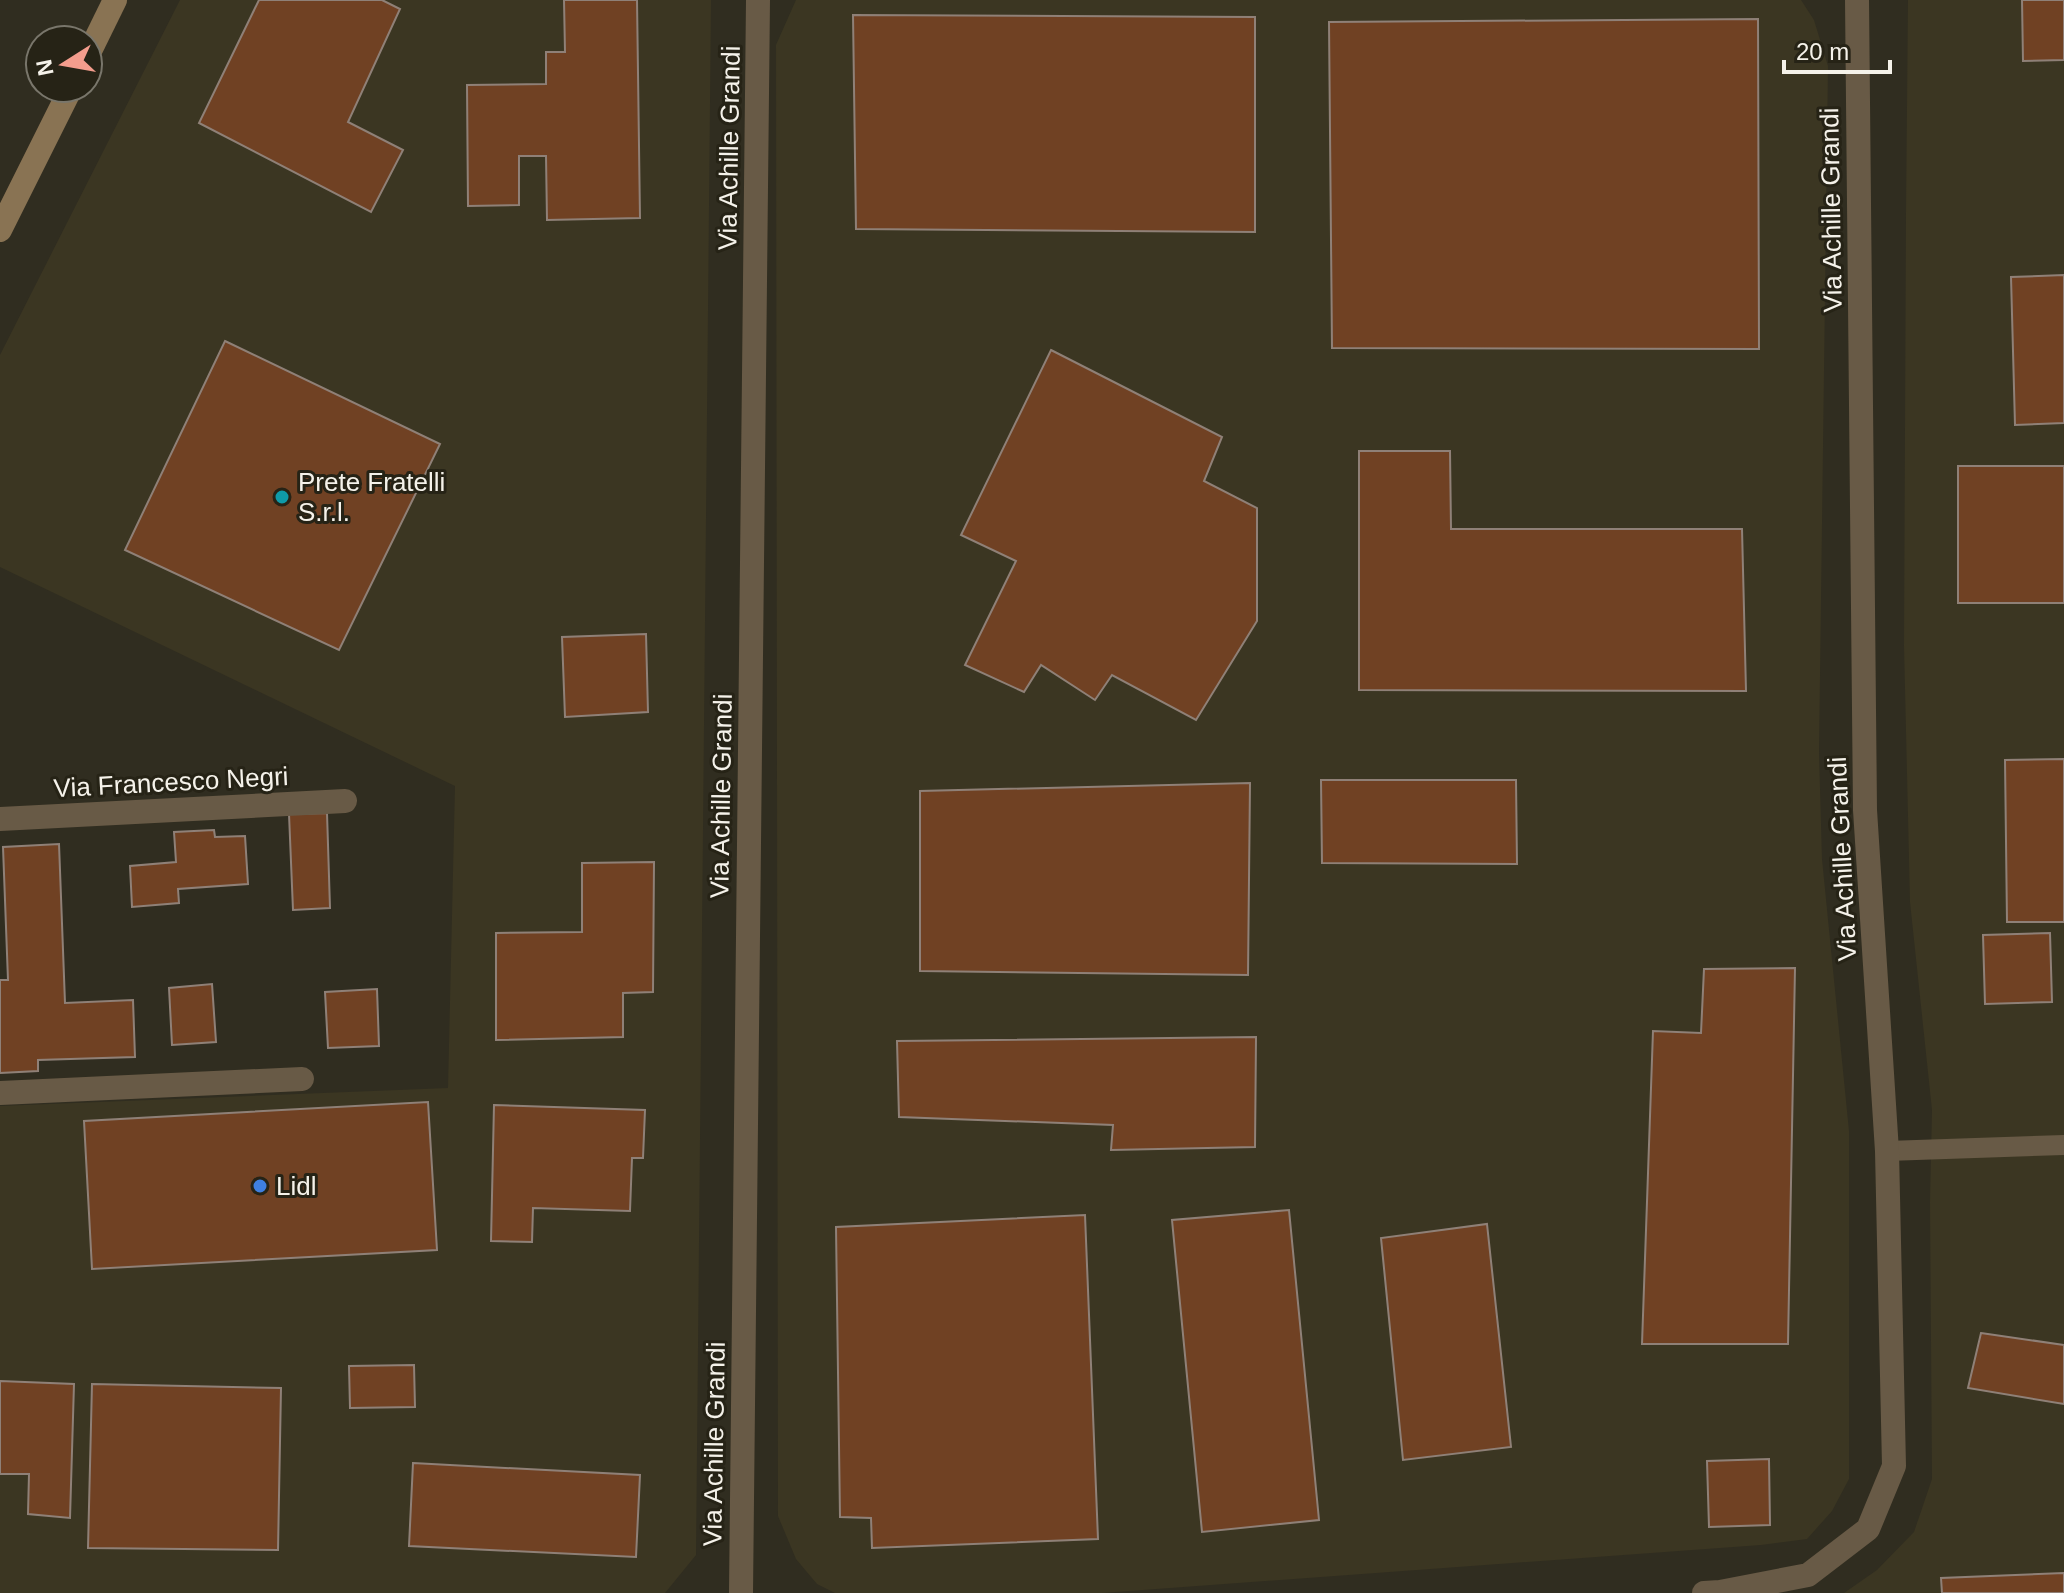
<svg xmlns="http://www.w3.org/2000/svg" width="2064" height="1593" font-family="Helvetica,sans-serif">
<style>
.built{fill:#3b3622}
.building{fill:#704123;stroke:#8f8077;stroke-width:2}
.lines{fill:none;stroke-linecap:round;stroke-linejoin:round}
.service{stroke:#685a46;stroke-width:20}
.minor{stroke:#685a46;stroke-width:24}
.tertiary{stroke:#685a46;stroke-width:24}
.secondary{stroke:#897353;stroke-width:24}
.culture-dot{fill:#0f9aa8;stroke:#262316;stroke-width:3}
.shop-dot{fill:#3f7fe0;stroke:#262316;stroke-width:3}
.labels{text-anchor:middle;dominant-baseline:central;stroke-width:6;stroke-linejoin:round;paint-order:stroke}
.street-label{font-size:26px;fill:#f5f2ea;stroke:#262316}
.poi-label{font-size:26px;fill:#f5f2ea;stroke:#262316;text-anchor:start}
</style>
<rect width="100%" height="100%" fill="#302d20"/>
<g class="built">
<polygon points="180,0 711,0 696,1555 665,1593 0,1593 0,1106 448,1088 455,786 0,567 0,355"/>
<polygon points="796,0 1801,0 1814,20 1828,66 1819,753 1822,859 1849,1131 1849,1479 1832,1511 1807,1539 1761,1545 1102,1593 835,1593 817,1584 796,1559 778,1516 776,45"/>
<polygon points="1908,0 2064,0 2064,1593 1844,1593 1877,1570 1914,1532 1932,1479 1930,1202 1932,1110 1910,902 1904,646 1906,212"/>
</g>
<g class="building">
<polygon points="259,0 382,0 400,9 348,122 403,150 371,212 199,123"/>
<polygon points="564,0 637,0 640,218 547,220 546,156 519,156 519,205 468,206 467,85 546,84 546,52 565,52"/>
<polygon points="2022,0 2064,0 2064,60 2023,61"/>
<polygon points="853,15 1255,17 1255,232 856,229"/>
<polygon points="1758,19 1759,349 1332,348 1329,22"/>
<polygon points="2064,275 2064,423 2015,425 2011,277"/>
<polygon points="225,341 440,444 339,650 125,550"/>
<polygon points="1051,350 1222,437 1204,481 1257,508 1257,621 1196,720 1112,675 1095,700 1041,665 1024,692 965,665 1016,561 961,535"/>
<polygon points="1359,451 1450,451 1451,529 1742,529 1746,691 1359,690"/>
<rect x="1958" y="466" width="106" height="137"/>
<polygon points="646,634 648,712 565,717 562,637"/>
<polygon points="2064,759 2064,922 2007,922 2005,760"/>
<polygon points="1321,780 1516,780 1517,864 1322,863"/>
<polygon points="1250,783 1248,975 920,971 920,791"/>
<polygon points="327,813 330,908 293,910 289,814"/>
<polygon points="214,830 215,837 245,836 248,884 178,889 179,903 132,907 130,866 176,862 174,832"/>
<polygon points="59,844 65,1003 133,1000 135,1057 38,1060 38,1071 0,1073 0,980 8,980 3,847"/>
<polygon points="654,862 653,992 623,993 623,1037 496,1040 496,933 582,932 582,863"/>
<polygon points="2050,933 2052,1002 1985,1004 1983,935"/>
<polygon points="1795,968 1788,1344 1642,1344 1653,1031 1701,1033 1704,969"/>
<polygon points="212,984 216,1042 172,1045 169,988"/>
<polygon points="377,989 379,1046 328,1048 325,992"/>
<polygon points="1256,1037 1255,1147 1111,1150 1113,1125 899,1117 897,1041"/>
<polygon points="428,1102 437,1250 92,1269 84,1121"/>
<polygon points="494,1105 645,1110 643,1158 632,1158 630,1211 533,1208 532,1242 491,1241"/>
<polygon points="1289,1210 1319,1520 1202,1532 1172,1220"/>
<polygon points="1085,1215 1098,1539 872,1548 871,1518 840,1517 836,1227"/>
<polygon points="1487,1224 1511,1447 1403,1460 1381,1238"/>
<polygon points="1981,1333 2064,1345 2064,1404 1968,1388"/>
<polygon points="414,1365 415,1407 350,1408 349,1366"/>
<polygon points="0,1381 74,1384 70,1518 28,1514 29,1474 0,1474"/>
<polygon points="92,1384 281,1388 278,1550 88,1548"/>
<polygon points="1769,1459 1770,1525 1709,1527 1707,1461"/>
<polygon points="413,1463 640,1475 636,1557 409,1546"/>
<polygon points="2064,1573 2064,1593 1942,1593 1941,1578"/>
</g>
<g class="lines">
<polyline class="service" points="1887,1151 2064,1145"/>
<g class="minor">
<polyline points="0,819 345,801"/>
<polyline points="0,1093 302,1079"/>
<polyline points="741,1593 758,0"/>
</g>
<polyline class="tertiary" points="1704,1593 1720,1592 1808,1575 1868,1529 1894,1466 1887,1151 1865,810 1857,0"/>
<g class="secondary">
<polyline points="88,55 115,0"/>
<polyline points="0,230 71,88"/>
</g>
</g>
<circle class="culture-dot" cx="282" cy="497" r="8"/>
<circle class="shop-dot" cx="260" cy="1186" r="8"/>
<g class="labels">
<g class="street-label">
<text transform="translate(729 148) rotate(-89)">Via Achille Grandi</text>
<text transform="translate(1831 210) rotate(-91)">Via Achille Grandi</text>
<text transform="translate(171 782) rotate(-3)">Via Francesco Negri</text>
<text transform="translate(721 796) rotate(-89)">Via Achille Grandi</text>
<text transform="translate(1842 859) rotate(-93)">Via Achille Grandi</text>
<text transform="translate(714 1444) rotate(-89)">Via Achille Grandi</text>
</g>
<g class="poi-label">
<text x="298" y="482">Prete Fratelli<tspan x="298" dy="30">S.r.l.</tspan></text>
<text x="276" y="1186">Lidl</text>
</g>
</g>
<g transform="translate(64 64) rotate(259)"><circle r="38" fill="#262316" stroke="#79766b" stroke-width="2"/>
<path d="M0-6L14 30L0 20L-14 30Z" fill="#f49d8d"/>
<text y="-12" font-size="22" font-weight="bold" text-anchor="middle" fill="#f5f2ea">N</text>
</g>
<path d="M1784 60v12h106v-12" fill="none" stroke="#f5f2ea" stroke-width="4"/>
<text x="1796" y="60" font-size="24" fill="#f5f2ea" stroke="#262316" stroke-width="6" paint-order="stroke">20 m</text>
</svg>
